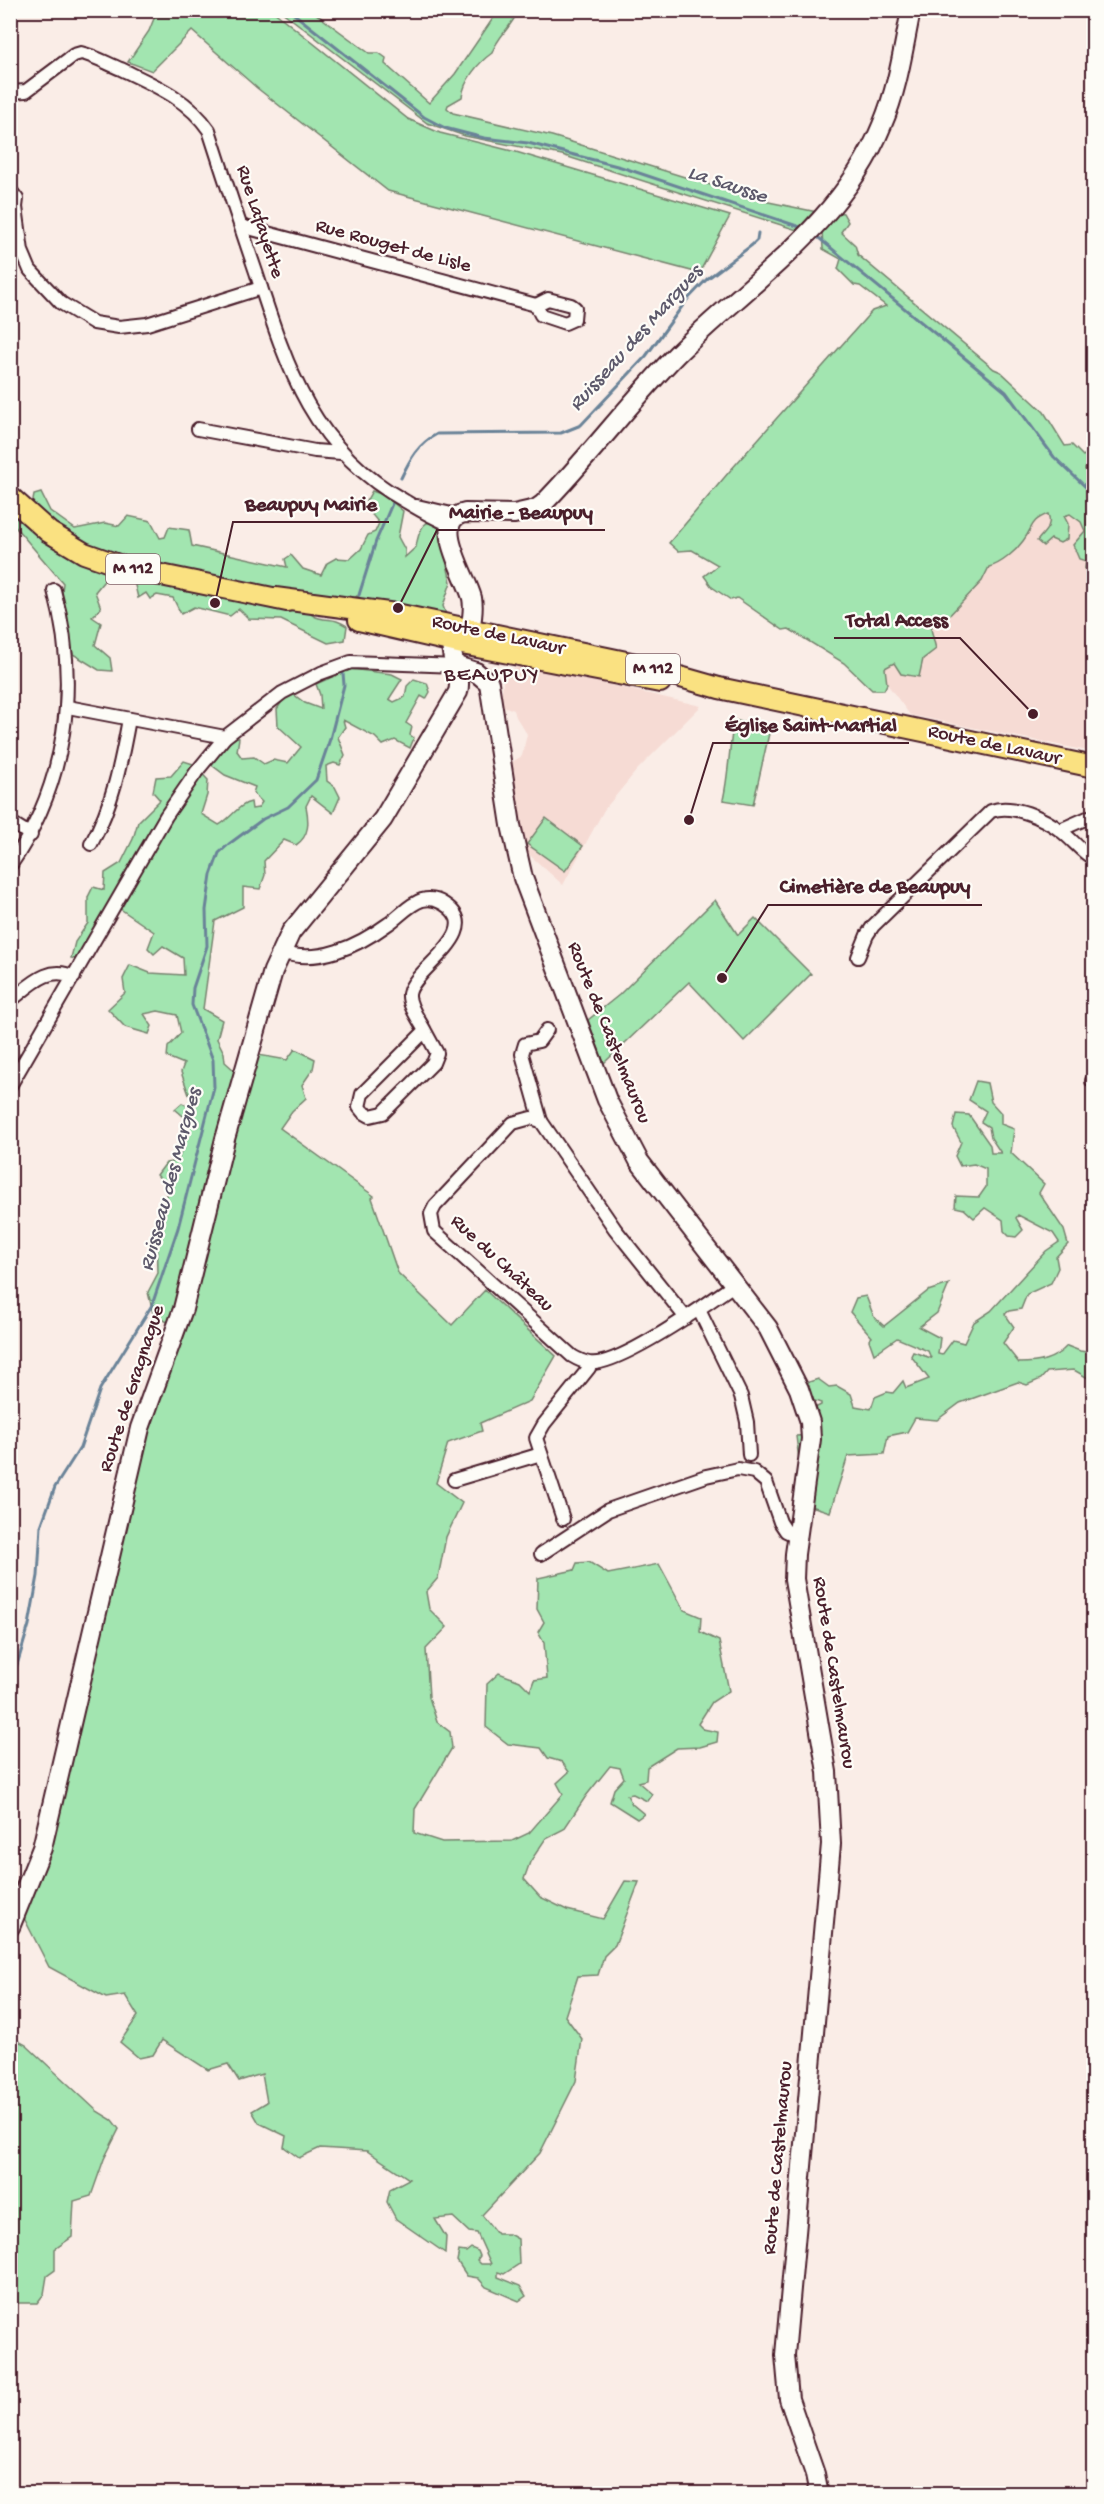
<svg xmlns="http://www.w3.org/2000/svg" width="1104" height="2504" font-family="'Gochi Hand',sans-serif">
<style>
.built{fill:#f6dbd4}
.green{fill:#a2e5b0;stroke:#76826e;stroke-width:1.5}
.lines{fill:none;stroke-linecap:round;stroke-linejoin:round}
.stream{stroke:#6a8398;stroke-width:3}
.street-casing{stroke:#4a1f2b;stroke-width:16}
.secondary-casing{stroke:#4a1f2b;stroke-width:22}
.primary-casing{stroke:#4a1f2b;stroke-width:24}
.street{stroke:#fdfcf7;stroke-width:12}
.secondary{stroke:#fdfcf7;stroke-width:18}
.primary{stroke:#fae181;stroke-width:20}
.labels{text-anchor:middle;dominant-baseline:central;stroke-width:4.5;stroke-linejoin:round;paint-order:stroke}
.shield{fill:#fdfcf7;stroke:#806168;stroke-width:1.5}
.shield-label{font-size:18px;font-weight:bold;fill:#4a1f2b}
.street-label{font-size:20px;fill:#4a1f2b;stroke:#fdfcf7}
.water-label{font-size:21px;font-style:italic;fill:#5d596b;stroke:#fdfcf7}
.quarter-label{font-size:22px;letter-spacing:1.5px;fill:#4a1f2b;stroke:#fdfcf7}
.leader{fill:none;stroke:#4a1f2b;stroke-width:2}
.callout-dot{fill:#4a1f2b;stroke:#fdfcf7;stroke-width:2}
.callout-label{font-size:21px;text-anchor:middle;font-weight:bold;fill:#4a1f2b;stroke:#fdfcf7;stroke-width:4.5;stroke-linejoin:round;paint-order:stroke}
</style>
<rect width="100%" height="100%" fill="#faede7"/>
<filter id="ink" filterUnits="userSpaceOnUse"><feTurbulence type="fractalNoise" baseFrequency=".0167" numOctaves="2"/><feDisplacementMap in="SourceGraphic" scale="12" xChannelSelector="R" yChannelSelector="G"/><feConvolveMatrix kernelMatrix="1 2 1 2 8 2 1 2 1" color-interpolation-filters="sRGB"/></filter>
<g filter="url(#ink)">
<g class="built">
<polygon points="1057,477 1093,524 1093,752 910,715 873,665"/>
<polygon points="521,664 701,706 637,770 604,810 563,885 524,850 512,762 522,756 527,734 516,717 514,710 500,705 504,676"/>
</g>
<g class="green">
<polygon points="157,11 273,11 408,119 440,133 516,152 730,216 699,273 388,191 257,88 192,31 152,71 128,62 149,31"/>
<path d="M281,11H312L369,53H379L386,58L385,64L429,103L455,74L494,17L495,11H518C511,28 497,37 492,53C478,63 464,80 462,97L448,105L447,108L453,113L552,136L759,200L817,212L800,231L562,155L465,136L427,123Z"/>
<path d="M836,212L843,213L848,222L841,232L855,245L858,255L994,369L1001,372L1044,412L1065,446L1072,445L1083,456L1093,448V460L1085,469L1093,482V571L1085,569L1086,561L1079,559L1073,545L1085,531L1081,522L1070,514L1064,516L1068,524L1067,539L1060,543L1051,539L1043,546L1037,541C1044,532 1053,526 1048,514C1029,521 1034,527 1023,541C1015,552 1001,564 989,567L982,581L944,621L935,619L931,629L936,649L923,659L919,677L901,674L894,663L885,668L887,684L884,690H872L844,663L789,629L783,630L737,598L731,600L712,587L704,576L718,565L692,550L678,551L669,543L729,472L872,311L886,306L860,286L854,285L838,269L841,259L823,249L822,230Z"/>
<path d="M372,491L384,495L403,511L398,537L405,550V557L416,547C418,534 425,511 439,529L451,582L443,606L447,617L369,605L357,596L348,603L327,599L313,592L295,594C301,603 308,616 319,618C332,621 334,618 347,626L345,640L328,643L281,620L249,619L239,609L230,616L194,607L181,614L173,598L157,595L150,599L146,593L138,598L133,577L112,571L95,592L101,608L92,617L101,623L95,645L110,658L112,671L99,670L73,654L60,608L63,583L11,522L10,503L32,506L34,495L41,493L50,511L75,529L105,523L119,526L128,516L151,521L160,538L165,537L169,527L189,530L192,546L287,567L285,559L291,555L303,569L321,575L327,563L336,558L350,559L361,549L368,535L375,532L379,523L364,505Z"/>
<path d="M350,669L392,674L402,679L389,699L394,702L405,697L407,686L414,679L427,683L430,692L426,699L421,696L406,723L412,727L410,735L414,738L410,748L395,740L383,745L375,737L343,720L345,727L338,737L345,755L340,765L334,763L326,766L327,781L335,787L340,797L333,813L311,796L306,806C309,821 310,836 296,845L284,840L264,861L265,875L260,889L243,887V907L215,921L203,1009L222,1020L217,1039L224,1053L225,1062L235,1071L207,1173L177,1318L167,1322L153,1313L148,1292L158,1273L157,1232L169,1188L157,1175L166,1163L178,1161L190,1122L175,1109L182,1103L194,1109L181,1072L184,1064L167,1057L168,1047L181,1033L177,1015L158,1011L144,1014L152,1026L149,1034L125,1027L108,1009L125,993L123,979L130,965L150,973L184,975L183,958L163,946L154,954L148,948L154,932L113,904L80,960L71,958L75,942L88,923V897L93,887L104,890L105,873L121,863L133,839L138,822L160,800L153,792L156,777L171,776L184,761L193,764L208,780L207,795L201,814L219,825C230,819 239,804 251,802L252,809L258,808L262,802L253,793L255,787L225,775L209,763L232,733L239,738L237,751L242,758L254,757L264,764L273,760L288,763L301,747L278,726L277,709L289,691L305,703L321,709L320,695L316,684Z"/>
<path d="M734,720L770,729L753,805L723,800C729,773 729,747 734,720Z"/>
<polygon points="546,818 583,846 565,871 527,844"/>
<polygon points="715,900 738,935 755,918 811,974 744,1041 689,982 604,1063 588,1020 619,995"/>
<polygon points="295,1049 315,1059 313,1069 302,1085 306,1098 292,1111 280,1128 374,1196 372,1198 398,1273 452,1325 485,1290 556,1356 530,1401 480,1423 482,1431 448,1443 436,1483 462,1503 446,1537 438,1578 426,1592 429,1609 447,1627 426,1649 429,1697 437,1722 450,1732 452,1748 415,1809 414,1833 442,1842 512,1841 529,1833 563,1794 557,1783 569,1772 562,1762 548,1758 541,1748 508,1744 486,1727 487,1684 499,1673 520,1681 530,1691 534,1680 547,1678 544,1643 538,1632 544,1622 537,1609 538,1578 574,1570 577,1563 589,1562 608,1574 659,1564 684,1610 701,1617 700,1632 719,1641 729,1691 712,1702 698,1724 703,1729 718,1732 717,1742 700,1747 677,1748 647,1767 646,1780 638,1782 652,1794 647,1801 633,1794 627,1795 632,1804 644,1814 637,1819 610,1802 614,1789 624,1778 620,1768 610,1766 586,1796 564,1829 546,1838 530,1862 524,1879 540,1897 567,1910 603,1919 625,1881 639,1882 615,1945 604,1956 598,1975 578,1976 565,2016 582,2039 576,2081 540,2153 482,2215 497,2234 509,2234 518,2239 519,2264 504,2274 498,2272 498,2277 520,2286 526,2296 519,2301 486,2287 478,2278 467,2276 457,2261 459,2251 466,2252 471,2248 478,2251 480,2256 477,2260 481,2264 491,2264 477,2233 469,2232 453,2217 435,2219 446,2237 445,2253 396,2219 387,2202 390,2189 409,2179 367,2151 320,2148 299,2158 284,2147 286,2136 259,2123 252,2111 267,2102 262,2074 239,2081 228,2064 208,2070 162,2040 153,2055 139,2058 120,2042 138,2016 125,1995 106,1998 49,1967 23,1916 145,1437 253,1054 287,1060"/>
<path d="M976,1081L987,1083L991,1102L1001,1113V1124L1014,1129L1011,1153L1044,1184L1039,1193L1064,1230L1068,1244L1056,1257L1058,1268L1051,1283L1027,1294L1021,1309L1009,1311L1005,1314L1014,1327L1003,1343L1019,1363C1039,1363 1054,1360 1067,1346L1080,1351L1093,1353V1381L1074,1370L1047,1372L1041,1379L1027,1385L1018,1382L960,1403L937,1420L915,1418L907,1432L888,1436L884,1454L848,1456L830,1512L808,1505L818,1460H799L796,1436L814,1435L811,1410L821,1405V1403L812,1400L803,1384L818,1379L829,1387L837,1386L851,1394L855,1406L871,1409L875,1397L887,1392L893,1393L903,1381L906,1388L929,1379L911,1356L913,1352L931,1358L928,1351L897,1338L874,1354L869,1340L872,1337L850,1312L856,1298L866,1296L874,1317L884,1326L928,1291L949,1284L937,1313L919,1327L940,1338L938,1354L942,1355L953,1340L964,1343L974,1322L991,1311L1046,1251L1059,1242L1053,1233L1018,1215L1016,1218L1023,1230L1016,1237L1009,1236L1004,1231L1003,1220L985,1208L974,1218L964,1209L955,1207L956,1196L979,1197L986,1187V1169L974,1164L960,1166L955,1156L961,1142L953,1127L956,1114L969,1115L990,1145L991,1153H1001L991,1138L989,1127L981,1122L986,1111L969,1100Z"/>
<polygon points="11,2037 26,2045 97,2111 112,2120 119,2129 104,2159 91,2196 74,2201 72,2237 55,2249 55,2270 47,2276 44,2294 37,2303 18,2303 11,2296"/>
</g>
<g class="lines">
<g class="stream">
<polyline points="289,10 424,117 445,128 484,138 528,143 621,167 803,228"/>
<polyline points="814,234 1006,392 1054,457 1094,495"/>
<path d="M401,478C410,459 418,444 437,434L561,433L581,425L646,356L686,301L707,279L752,245L757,240L758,233"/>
<polyline points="359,595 376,541 392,504"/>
<polyline points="10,1688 29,1625 38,1576 41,1526 55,1487 80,1448 100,1389 152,1305 178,1228 214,1087 213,1060 192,1005 193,988 207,946 206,910 211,875 219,853 229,844 263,819 288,807 316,780 330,739 344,685 343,673"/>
</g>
<g class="street-casing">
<g id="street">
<path d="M10,92L26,91L74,55L81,53C95,56 108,64 121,69C154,85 187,98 209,130C224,177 240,225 256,272C287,368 312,449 405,501C420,510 433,518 449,524"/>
<polyline points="10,190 17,199 16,207 22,251 30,270 61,303 94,323 119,327 147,324 261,288"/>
<polyline points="241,226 536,305"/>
<polygon points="548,299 571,305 575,308 574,319 565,323 541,315 536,305"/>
<polyline points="198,429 315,451 341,453"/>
<polyline points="417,506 456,515"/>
<polyline points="68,707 225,737"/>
<polyline points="10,822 31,835"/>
<polyline points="1060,830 1094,815"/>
<path d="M91,844C113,804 121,763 129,719"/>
<path d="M10,866C67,784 80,684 54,590"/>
<path d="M281,952C318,965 358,946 388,924C399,917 409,904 422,900C430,898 438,900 444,904C488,932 413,968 409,994C408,1006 420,1021 425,1031L362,1094L359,1107L363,1112L370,1116L383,1113L433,1063L437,1053L425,1031"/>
<path d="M858,957L867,935L873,926L991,811C1012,803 1044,818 1061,831C1073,840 1081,852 1094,859"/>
<path d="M10,1001C30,986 48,964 74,977"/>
<polyline points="1092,1081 1094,1079"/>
<polyline points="10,1086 166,816 197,771 225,737 282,693 321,673 351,662 457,666"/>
<polyline points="541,1121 522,1054 525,1044 539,1041 547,1030"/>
<polyline points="699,1310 741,1396 747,1422 749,1455"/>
<path d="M686,1318L615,1229L541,1121L531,1118L513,1123L435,1206L431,1214L434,1231L572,1356C577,1359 584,1362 589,1363C617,1368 711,1301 735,1284"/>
<polyline points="454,1480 541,1454"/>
<polyline points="563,1519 536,1438 544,1424 589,1368 590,1364"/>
<polyline points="541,1554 608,1510 706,1476 738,1469 754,1472 766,1482 780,1522 786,1531 797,1536"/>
</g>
</g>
<g class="secondary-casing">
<g id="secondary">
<path d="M470,630C472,620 474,608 472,598C466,575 429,520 465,513L514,514L536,509L543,504C590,456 630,402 677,354C749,283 843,222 882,125C898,88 903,50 911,10"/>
<polyline points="457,666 476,672 489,683 511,825 523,878 607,1100 639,1161 768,1328 799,1389 810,1422 811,1439 795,1554 794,1579 827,1772 831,1844 785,2355 789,2399 815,2474 819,2494"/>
<path d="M10,1927L42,1848L140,1428L183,1309L225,1139L273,971L291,932L383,819L458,692C463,673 449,661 452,642"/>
</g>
</g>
<g class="primary-casing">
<g id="primary">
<polyline points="10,497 49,532 84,553 127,568 287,601"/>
<polyline points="275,598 396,614 631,663 719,688 1094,767"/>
<polyline points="359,620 467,645 660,682"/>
</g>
</g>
<use href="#street" class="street"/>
<use href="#secondary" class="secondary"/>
<use href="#primary" class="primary"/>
</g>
</g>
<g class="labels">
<g class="shield">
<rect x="106" y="554" width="54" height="30" rx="4.5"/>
<rect x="626" y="654" width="54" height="30" rx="4.5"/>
</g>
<g class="shield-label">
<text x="133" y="569">M 112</text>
<text x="653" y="669">M 112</text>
</g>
<g class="street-label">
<text transform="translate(259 222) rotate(72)">Rue Lafayette</text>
<text transform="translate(393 247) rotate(15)">Rue Rouget de Lisle</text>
<text transform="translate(498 636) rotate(12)">Route de Lavaur</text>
<text transform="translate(994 746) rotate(12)">Route de Lavaur</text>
<text transform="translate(608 1033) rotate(68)">Route de Castelmaurou</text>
<text transform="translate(501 1264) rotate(43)">Rue du Château</text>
<text transform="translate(133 1389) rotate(-72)">Route de Gragnague</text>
<text transform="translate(833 1673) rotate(81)">Route de Castelmaurou</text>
<text transform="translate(779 2158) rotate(-85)">Route de Castelmaurou</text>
</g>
<g class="water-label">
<text transform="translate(727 186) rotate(18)">La Sausse</text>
<text transform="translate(637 339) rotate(-48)">Ruisseau des Margues</text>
<text transform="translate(172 1180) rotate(-75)">Ruisseau des Margues</text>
</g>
<g class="quarter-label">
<text x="492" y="676">BEAUPUY</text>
</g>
</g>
<path class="leader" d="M215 603L233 522H389M398 608L437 530H605M1033 714L960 638H834M689 820L713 743H909M722 978L768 905H982"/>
<g class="callout-dot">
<circle cx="215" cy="603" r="6"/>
<circle cx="398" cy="608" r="6"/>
<circle cx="1033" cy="714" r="6"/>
<circle cx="689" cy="820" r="6"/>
<circle cx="722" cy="978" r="6"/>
</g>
<g class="callout-label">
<text x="311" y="510">Beaupuy Mairie</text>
<text x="521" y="518">Mairie - Beaupuy</text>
<text x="897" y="626">Total Access</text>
<text x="811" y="731">Église Saint-Martial</text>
<text x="875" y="892">Cimetière de Beaupuy</text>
</g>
<rect width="1104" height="2504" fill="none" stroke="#fdfcf7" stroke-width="36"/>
<rect x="18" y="18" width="1068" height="2468" fill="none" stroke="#4a1f2b" stroke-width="2" filter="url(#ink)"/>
</svg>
